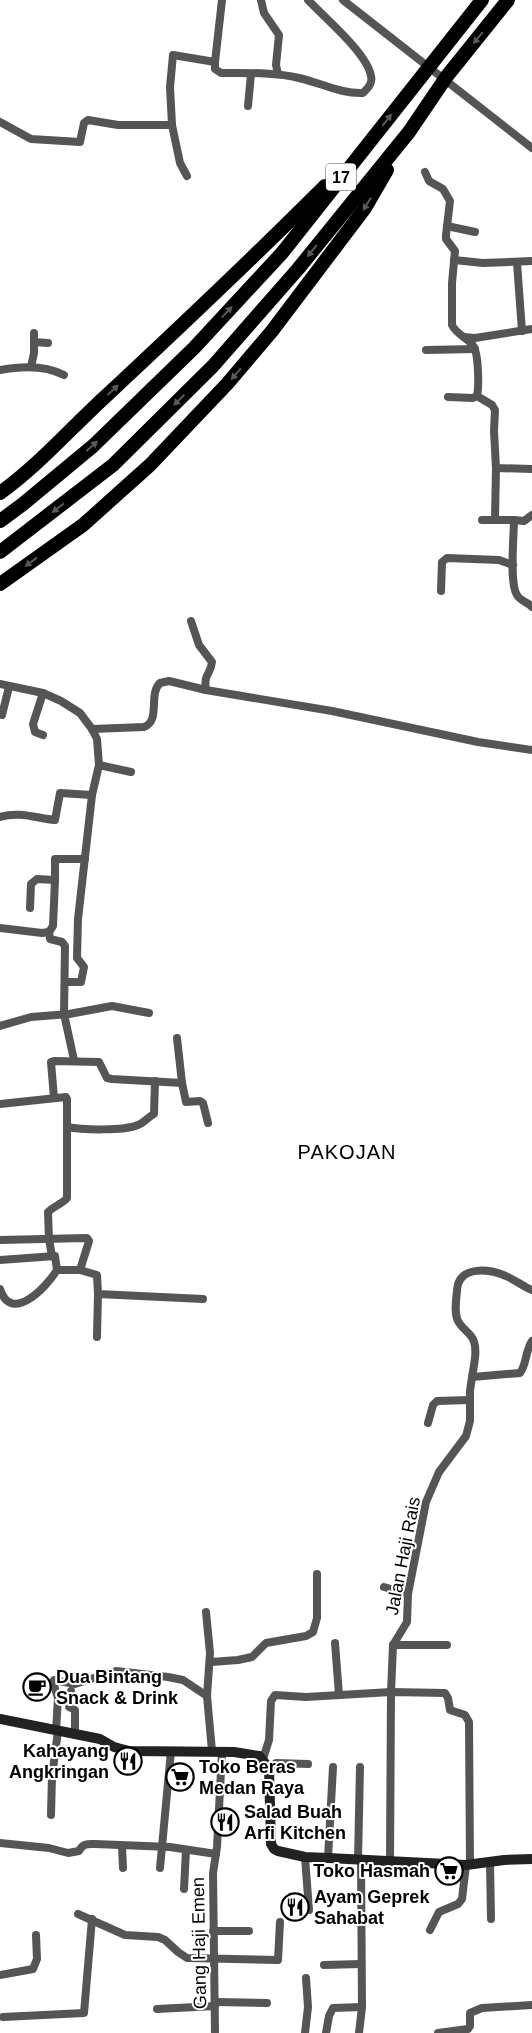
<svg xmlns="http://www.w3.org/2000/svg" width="532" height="2033" font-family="Arial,sans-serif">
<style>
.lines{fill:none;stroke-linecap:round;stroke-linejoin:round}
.minor{stroke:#555;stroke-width:8}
.secondary{stroke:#222;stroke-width:10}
.motorway{stroke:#000;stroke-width:14}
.oneway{fill:#595959}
.labels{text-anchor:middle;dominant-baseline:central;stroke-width:4;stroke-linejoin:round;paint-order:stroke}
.shield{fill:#fff;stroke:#4c4c4c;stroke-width:1}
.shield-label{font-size:16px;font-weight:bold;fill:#000}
.street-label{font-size:18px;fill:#000;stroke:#fff}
.poi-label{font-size:18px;font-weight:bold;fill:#000;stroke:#fff;text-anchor:start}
.quarter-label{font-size:20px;letter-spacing:1px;fill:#000;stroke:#fff}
</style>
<rect width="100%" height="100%" fill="#fff"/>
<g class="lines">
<g class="minor">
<polyline points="261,0 264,13 279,35 276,65 278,74"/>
<polyline points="343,0 532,148"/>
<polyline points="215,62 222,0"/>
<polyline points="248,106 251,74"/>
<path d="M0,122L31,139L80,142L84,123L88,120L118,125H172L170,87L173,55L215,62V69L221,73C247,73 274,72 299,78C321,83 341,94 363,93C368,88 373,83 371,76C367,53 324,17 308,0"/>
<polyline points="172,125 180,163 187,176"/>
<path d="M425,172L429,181L443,189L450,201L446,235V239L455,251L452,283V325C456,334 466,337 472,344C479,351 479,386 477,396"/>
<polyline points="447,226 475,232"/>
<polyline points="454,260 483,263 532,261"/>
<polyline points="517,263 522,331"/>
<polyline points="464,337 475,338 532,329"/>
<polyline points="34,342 48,343"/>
<polyline points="426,350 475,349"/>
<polyline points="31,367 34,353 34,333"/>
<path d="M0,370C21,366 45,365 64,375"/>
<polyline points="477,396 492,405 495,410 494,431 496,468 532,469"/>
<polyline points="448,397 473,398 477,396"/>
<path d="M532,515L524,521L514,520C514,536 509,583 517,595C520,601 528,602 532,607"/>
<polyline points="495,519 496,468"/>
<polyline points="482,520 514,520"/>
<polyline points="441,591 442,562 447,558 499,560 513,565"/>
<path d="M191,621L199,645L212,662C211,674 203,674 206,690"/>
<polyline points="0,684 43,693 61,701 80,713 92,729 97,739 99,765 92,795 78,919 77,958 84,967 81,982 65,982"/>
<polyline points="43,693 33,724 35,732 43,735"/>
<polyline points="2,715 9,687"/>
<path d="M92,729L144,727C161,721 148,694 160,683L169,681L206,690L332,711L478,742L532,750"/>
<polyline points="99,765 131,772"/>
<path d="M0,817C19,811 36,818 55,820L60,793L92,795"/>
<polyline points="55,880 53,926 49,932 50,939 62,942 65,946 64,1014 74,1060"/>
<polyline points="30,908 31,884 37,879 55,880 55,859 85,859"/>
<polyline points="0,928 42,933 49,932"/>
<polyline points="0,1026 31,1017 69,1014 112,1006 149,1013"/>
<polyline points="177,1038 182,1083 186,1102 200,1101 203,1103 208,1123"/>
<polyline points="54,1098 51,1062 54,1061 99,1062 107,1078 112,1079 182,1083"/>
<polyline points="0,1104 66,1097 67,1099 67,1127"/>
<polyline points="0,1240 87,1238 89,1241 80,1270 97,1275 98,1294 203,1299"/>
<path d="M52,1256L49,1239L48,1212C54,1206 62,1204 67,1198V1127C82,1130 124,1131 138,1125C144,1123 148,1117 154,1114L155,1081"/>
<polyline points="0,1260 55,1256 57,1270 80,1270"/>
<path d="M0,1289C11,1324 46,1288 57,1270"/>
<polyline points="97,1337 98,1294"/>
<path d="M472,1377C474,1364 479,1346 471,1336C467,1331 461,1327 458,1321C454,1313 456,1300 457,1291C458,1264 491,1269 508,1277C517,1281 524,1287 532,1290"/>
<polyline points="428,1423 433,1405 437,1401 470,1400"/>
<polyline points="384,1587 408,1594"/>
<polyline points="206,1612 210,1653 207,1696 212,1751"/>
<polyline points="335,1643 339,1695"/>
<polyline points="393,1645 447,1645"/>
<polyline points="211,1662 238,1660 252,1657 266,1643 306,1636 313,1632 317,1618 317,1574"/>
<polyline points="71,1691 69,1707 75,1710 75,1735"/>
<polyline points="56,1731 58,1698 53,1682 54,1680 75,1684 116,1671 168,1677 183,1680 207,1696"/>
<polyline points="263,1759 269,1740 271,1701 275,1695 306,1697 391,1692 445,1693 448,1698 450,1710 465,1715 469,1722 470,1865"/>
<polyline points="269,1768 276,1763 308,1764"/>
<polyline points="51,1815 52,1776 58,1731"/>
<path d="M0,1843L49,1848L68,1853L79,1851C83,1843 88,1844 95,1844L170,1847L216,1854"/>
<polyline points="122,1846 123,1868"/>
<polyline points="305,1857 309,1910"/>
<polyline points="328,1858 333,1767"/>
<polyline points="358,1860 360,1767"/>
<path d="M390,1861L391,1692L393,1645L407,1622L408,1594L426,1502L439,1472L466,1436L470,1421V1391L472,1377L520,1373C527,1364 525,1351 532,1341"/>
<polyline points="490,1862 491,1919"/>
<polyline points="160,1868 171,1751"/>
<polyline points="184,1889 186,1850"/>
<polyline points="78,1914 125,1935 158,1937 165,1940 178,1952 187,1958 278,1960 280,1922"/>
<polyline points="430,1930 439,1912 458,1904 462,1899 466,1865"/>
<polyline points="213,1931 249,1931"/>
<polyline points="324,1965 361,1964"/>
<polyline points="0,1975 33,1969 37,1959 36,1935"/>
<polyline points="215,2002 267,2003"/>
<polyline points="157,2009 215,2006"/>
<polyline points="3,2017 84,2013 92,1919"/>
<polyline points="215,2033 213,1873 217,1847 222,1752"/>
<polyline points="305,2033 308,2007 306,1978"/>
<polyline points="326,2033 329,2016 333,2008 362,2007"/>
<polyline points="359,2033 362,2007 361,1860"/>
<polyline points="438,2033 468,2029 470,2026 470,2013 482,2008 532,2005"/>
</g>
<polyline class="secondary" points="0,1719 100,1739 114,1747 129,1751 234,1752 259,1756 269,1768 271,1844 274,1849 278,1851 305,1857 328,1858 466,1865 504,1860 532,1859"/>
<g class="motorway">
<path d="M0,493C40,464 70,429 106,396C180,327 253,258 325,186"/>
<polyline points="0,521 23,504 93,446 194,348 282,253 482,0"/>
<polyline points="0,552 113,465 213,366 298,269 409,132 447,76 508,0"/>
<polyline points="0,584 83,525 150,465 227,384 272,331 365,208 387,170"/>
</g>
</g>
<defs><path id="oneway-solid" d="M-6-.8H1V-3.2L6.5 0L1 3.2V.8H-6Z" transform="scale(1.25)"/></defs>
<g class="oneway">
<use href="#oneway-solid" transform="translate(478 38) rotate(129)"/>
<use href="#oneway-solid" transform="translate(387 120) rotate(-52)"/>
<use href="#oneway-solid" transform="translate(367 204) rotate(122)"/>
<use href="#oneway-solid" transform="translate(312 251) rotate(129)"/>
<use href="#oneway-solid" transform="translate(227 312) rotate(-47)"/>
<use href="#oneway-solid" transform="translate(236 374) rotate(131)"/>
<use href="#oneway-solid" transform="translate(113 390) rotate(-43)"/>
<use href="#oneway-solid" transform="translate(179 400) rotate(135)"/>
<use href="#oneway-solid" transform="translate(92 446) rotate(-42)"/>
<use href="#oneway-solid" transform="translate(58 508) rotate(142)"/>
<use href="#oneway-solid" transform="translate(31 562) rotate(144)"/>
</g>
<defs>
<g id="cafe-ring" transform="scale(1.4375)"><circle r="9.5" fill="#fff" stroke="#000" stroke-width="1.5"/><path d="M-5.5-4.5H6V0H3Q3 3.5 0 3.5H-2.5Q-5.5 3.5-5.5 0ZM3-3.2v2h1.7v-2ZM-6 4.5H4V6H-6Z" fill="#000"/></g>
<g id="restaurant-ring" transform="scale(1.4375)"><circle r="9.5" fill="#fff" stroke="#000" stroke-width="1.5"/><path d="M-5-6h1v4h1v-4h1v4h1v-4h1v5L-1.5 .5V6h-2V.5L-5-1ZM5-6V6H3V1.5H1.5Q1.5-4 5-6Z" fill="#000"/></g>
<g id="supermarket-ring" transform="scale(1.4375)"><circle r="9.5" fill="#fff" stroke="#000" stroke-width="1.5"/><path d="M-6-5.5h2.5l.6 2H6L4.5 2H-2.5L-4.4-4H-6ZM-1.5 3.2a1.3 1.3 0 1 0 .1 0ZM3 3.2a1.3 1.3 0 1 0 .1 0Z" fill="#000"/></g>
</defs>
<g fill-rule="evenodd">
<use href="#cafe-ring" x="37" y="1687"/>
<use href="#restaurant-ring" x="128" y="1761"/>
<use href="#supermarket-ring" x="180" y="1777"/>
<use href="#restaurant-ring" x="225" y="1822"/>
<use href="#supermarket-ring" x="449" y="1871"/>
<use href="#restaurant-ring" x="295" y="1907"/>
</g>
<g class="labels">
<rect class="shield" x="326" y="163.5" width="30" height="27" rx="4"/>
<g class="shield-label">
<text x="341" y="177">17</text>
</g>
<g class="street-label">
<text transform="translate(403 1556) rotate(-79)">Jalan Haji Rais</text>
<text transform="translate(199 1943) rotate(-91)">Gang Haji Emen</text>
</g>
<g class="poi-label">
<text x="56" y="1677">Dua Bintang<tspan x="56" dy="21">Snack &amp; Drink</tspan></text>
<text x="109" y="1751" text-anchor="end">Kahayang<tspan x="109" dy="21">Angkringan</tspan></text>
<text x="199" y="1767">Toko Beras<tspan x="199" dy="21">Medan Raya</tspan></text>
<text x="244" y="1812">Salad Buah<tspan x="244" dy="21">Arfi Kitchen</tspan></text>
<text x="430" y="1871" text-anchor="end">Toko Hasmah</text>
<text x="314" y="1897">Ayam Geprek<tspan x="314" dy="21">Sahabat</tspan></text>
</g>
<g class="quarter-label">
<text x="347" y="1152">PAKOJAN</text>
</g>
</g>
</svg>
